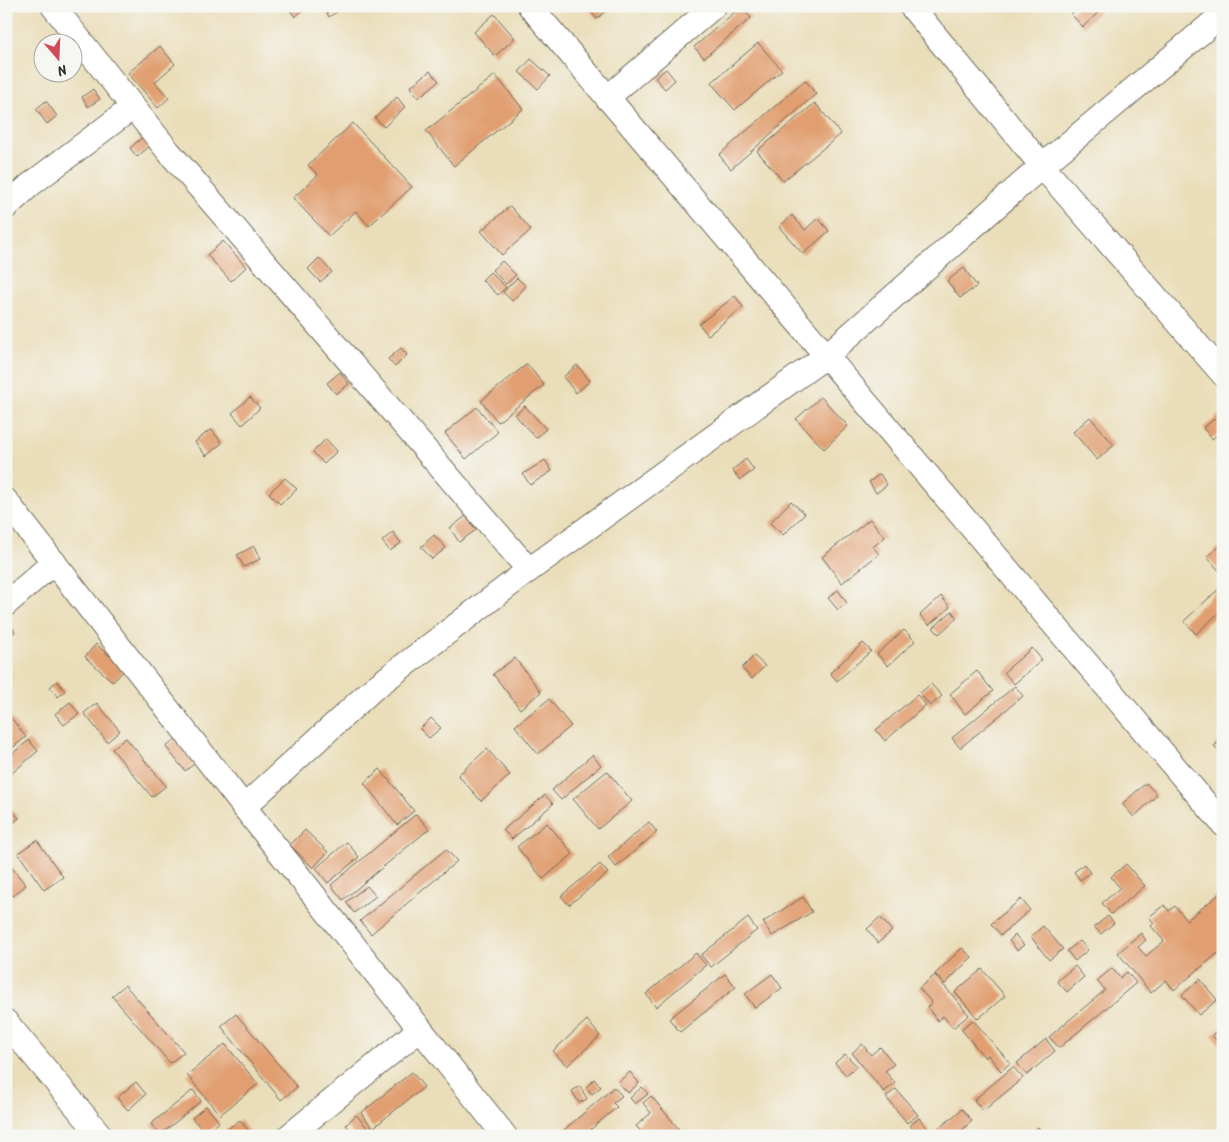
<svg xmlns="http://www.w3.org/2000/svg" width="1229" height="1142" font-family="Kalam,sans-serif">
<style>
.building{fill:#e19f71}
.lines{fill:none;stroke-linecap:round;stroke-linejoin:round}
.minor-casing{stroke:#6e6a5d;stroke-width:26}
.minor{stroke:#fff;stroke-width:24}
</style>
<rect width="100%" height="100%" fill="#f6f6f2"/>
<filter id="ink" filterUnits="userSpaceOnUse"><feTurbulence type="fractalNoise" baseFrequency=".02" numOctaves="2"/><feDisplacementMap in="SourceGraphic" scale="10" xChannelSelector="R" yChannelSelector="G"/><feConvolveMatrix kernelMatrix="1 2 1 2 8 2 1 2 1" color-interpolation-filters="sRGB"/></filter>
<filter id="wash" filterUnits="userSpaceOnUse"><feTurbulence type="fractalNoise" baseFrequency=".0096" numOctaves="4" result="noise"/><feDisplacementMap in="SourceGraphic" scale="20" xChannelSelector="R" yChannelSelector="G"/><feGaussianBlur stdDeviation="1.12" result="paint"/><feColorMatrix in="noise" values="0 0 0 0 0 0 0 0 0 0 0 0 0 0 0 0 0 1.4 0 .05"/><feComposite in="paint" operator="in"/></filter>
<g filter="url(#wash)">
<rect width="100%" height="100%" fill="#eadeba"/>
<g id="blocks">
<g class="building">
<polygon points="6,6 13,6 14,8 6,15"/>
<polygon points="287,6 308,6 295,17"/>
<polygon points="323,6 345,6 329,17"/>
<polygon points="586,6 607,6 609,8 597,19"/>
<polygon points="1079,6 1105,6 1083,27 1071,14"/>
<polygon points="741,7 751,18 704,58 694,47"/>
<polygon points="494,14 515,38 495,56 474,32"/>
<polygon points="758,43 782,70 735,110 711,83"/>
<polygon points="160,46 175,64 155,82 169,98 158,108 128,73"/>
<polygon points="531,59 550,76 538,89 519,72"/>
<polygon points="666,69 675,80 665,89 655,78"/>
<polygon points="430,71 439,81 418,98 410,87"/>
<polygon points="495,75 523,109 454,166 426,131"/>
<polygon points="805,80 816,94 731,169 719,155"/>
<polygon points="93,89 100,99 88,107 82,97"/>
<polygon points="397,97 405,107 384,127 375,118"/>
<polygon points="46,101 57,116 47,124 36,109"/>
<polygon points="815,103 841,134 783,181 757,151"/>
<polygon points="353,123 412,187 369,226 356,211 329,236 293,198 318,175 308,165"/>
<polygon points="144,136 151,145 137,157 130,148"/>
<polygon points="510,206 531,230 502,255 481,231"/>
<polygon points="792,215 805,230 818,218 829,231 803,254 779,227"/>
<polygon points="223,241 246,267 231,281 207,255"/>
<polygon points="319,258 332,272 320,282 308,269"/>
<polygon points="502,261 516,275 506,284 492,270"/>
<polygon points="964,268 977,286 960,298 947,281"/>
<polygon points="490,272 506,287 498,295 482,280"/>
<polygon points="517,278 526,286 512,301 503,292"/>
<polygon points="735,296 743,307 708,335 699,324"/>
<polygon points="401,348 407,355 395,367 388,359"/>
<polygon points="527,364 544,385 498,422 481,401"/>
<polygon points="577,365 590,381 576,393 563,377"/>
<polygon points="340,372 349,384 336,394 327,383"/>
<polygon points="250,397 260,408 242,425 232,413"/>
<polygon points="821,397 848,426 824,449 796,419"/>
<polygon points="525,406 546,429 536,438 515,415"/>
<polygon points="477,407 498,432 466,459 445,433"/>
<polygon points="1223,412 1223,430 1212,439 1203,428"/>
<polygon points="1090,417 1114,445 1097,460 1073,432"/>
<polygon points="211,429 222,443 206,456 195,442"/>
<polygon points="326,439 337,451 324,464 313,452"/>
<polygon points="746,459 754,470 740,480 732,470"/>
<polygon points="545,460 552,471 530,485 523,474"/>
<polygon points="880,474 887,485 876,493 869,482"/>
<polygon points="285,478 297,489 280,504 269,493"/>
<polygon points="791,501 805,514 783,535 770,523"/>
<polygon points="466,516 476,530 459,542 450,528"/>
<polygon points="870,519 885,537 873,547 879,554 842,583 822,557"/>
<polygon points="393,532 401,543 390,551 382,541"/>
<polygon points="434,535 446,548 432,559 421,547"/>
<polygon points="1223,544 1223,575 1207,557"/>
<polygon points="254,546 260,559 244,567 237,555"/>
<polygon points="1223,585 1223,609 1196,634 1184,621"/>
<polygon points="838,590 847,603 838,610 828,598"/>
<polygon points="941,596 950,607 929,625 920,615"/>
<polygon points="952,611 957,618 939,634 933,628"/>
<polygon points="9,623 15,632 6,639 6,625"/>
<polygon points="904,630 915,641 888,666 877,654"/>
<polygon points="863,643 871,651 837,681 830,673"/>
<polygon points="96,644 125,669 113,682 85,657"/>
<polygon points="1032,648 1042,660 1014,684 1004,672"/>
<polygon points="754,656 765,666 752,679 742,668"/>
<polygon points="515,658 541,692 520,709 493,674"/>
<polygon points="977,671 993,691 965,714 950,694"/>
<polygon points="57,681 65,691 58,697 50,687"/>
<polygon points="931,684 942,696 930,706 920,693"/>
<polygon points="1015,686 1023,696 960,748 952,738"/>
<polygon points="917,695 926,705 885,741 876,730"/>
<polygon points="549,699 571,726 538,754 515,726"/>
<polygon points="70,702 79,714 64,725 55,714"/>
<polygon points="97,703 120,731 107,742 84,713"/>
<polygon points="8,714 26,737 6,753 6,715"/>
<polygon points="431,718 441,728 429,738 420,729"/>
<polygon points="180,736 199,760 185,771 166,747"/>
<polygon points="126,738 166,786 152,797 112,749"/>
<polygon points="1223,738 1223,755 1214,746"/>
<polygon points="29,740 38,751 6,778 6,759"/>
<polygon points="487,749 510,775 481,801 458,775"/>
<polygon points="592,755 601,765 561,800 552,790"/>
<polygon points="380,769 414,811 397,825 364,783"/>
<polygon points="607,771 632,801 598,829 573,799"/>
<polygon points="1146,783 1157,795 1134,817 1122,804"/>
<polygon points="545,795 553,804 512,839 503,830"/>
<polygon points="6,804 19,818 6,829"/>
<polygon points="416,814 429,829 343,900 331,885"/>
<polygon points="649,822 657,832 616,867 608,857"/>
<polygon points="547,823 573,854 543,879 517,847"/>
<polygon points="305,830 328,852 313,868 290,845"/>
<polygon points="37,840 63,877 44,890 18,853"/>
<polygon points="347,842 359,857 328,883 316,868"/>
<polygon points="446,849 457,861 371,934 360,921"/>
<polygon points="6,861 26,885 13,896 6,887"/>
<polygon points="600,864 608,873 569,905 561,896"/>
<polygon points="1084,864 1090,873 1080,880 1074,872"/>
<polygon points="1126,864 1145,886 1111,914 1102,903 1120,888 1111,877"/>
<polygon points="367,886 376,896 354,913 346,902"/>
<polygon points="1223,891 1223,949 1174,990 1166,980 1151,993 1118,953 1141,933 1146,940 1138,947 1146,956 1164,941 1151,926 1154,923 1149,917 1164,905 1169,911 1175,906 1187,920"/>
<polygon points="803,897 812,912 772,936 763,922"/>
<polygon points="1021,899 1030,910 1001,935 991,924"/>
<polygon points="1108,916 1114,923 1101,934 1094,927"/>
<polygon points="880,917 892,931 878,943 867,929"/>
<polygon points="748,918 757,930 711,967 701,955"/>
<polygon points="1043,926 1063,949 1049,960 1031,937"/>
<polygon points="1015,935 1024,945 1017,950 1009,941"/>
<polygon points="1080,941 1088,950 1075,961 1067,951"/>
<polygon points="962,948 972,957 945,984 935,974"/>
<polygon points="696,953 706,965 656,1007 646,994"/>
<polygon points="1075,966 1084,977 1067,992 1057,981"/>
<polygon points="1112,968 1120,978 1127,972 1136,983 1059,1048 1049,1037 1105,990 1097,981"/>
<polygon points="982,969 1005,996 978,1019 955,992"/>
<polygon points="725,974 736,987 680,1032 669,1019"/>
<polygon points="772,974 782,988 755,1008 745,994"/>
<polygon points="935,975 969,1015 953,1028 943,1016 938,1021 927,1007 932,1003 919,988"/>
<polygon points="1200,979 1217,1000 1199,1015 1182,995"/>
<polygon points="125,985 184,1052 170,1063 112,996"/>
<polygon points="236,1014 297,1087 281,1100 221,1026"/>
<polygon points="587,1020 600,1036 567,1066 553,1051"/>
<polygon points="973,1020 1010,1063 1001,1071 988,1055 985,1058 961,1029"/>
<polygon points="1223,1026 1223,1048 1212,1035"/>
<polygon points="1046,1039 1055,1051 1027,1075 1017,1063"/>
<polygon points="225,1044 258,1084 220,1115 187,1075"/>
<polygon points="862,1044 871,1055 880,1047 894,1064 885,1071 895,1083 884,1092 852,1053"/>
<polygon points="845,1054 857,1066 846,1075 835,1063"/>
<polygon points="1013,1067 1023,1078 983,1111 974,1100"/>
<polygon points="412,1072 424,1087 373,1128 361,1113"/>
<polygon points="630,1072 639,1083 628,1093 618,1082"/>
<polygon points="594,1079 601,1087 592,1094 586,1087"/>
<polygon points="136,1082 146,1094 128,1110 117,1098"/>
<polygon points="580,1086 587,1099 579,1103 572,1091"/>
<polygon points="614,1087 622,1096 613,1103 617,1107 583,1136 557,1136"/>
<polygon points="642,1087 648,1094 635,1104 630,1098"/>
<polygon points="896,1089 918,1115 907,1123 886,1097"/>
<polygon points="193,1090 201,1101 160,1135 151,1124"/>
<polygon points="651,1096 679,1129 672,1136 645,1136 636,1126 651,1113 643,1103"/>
<polygon points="206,1106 219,1122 206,1134 192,1118"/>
<polygon points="962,1109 972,1121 955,1136 930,1136"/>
<polygon points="356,1115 375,1136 355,1136 346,1125"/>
<polygon points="919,1118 930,1131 924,1136 918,1136 910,1125"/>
<polygon points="240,1120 250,1133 246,1136 218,1136"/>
<polygon points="1038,1127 1045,1136 1028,1136"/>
</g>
</g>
</g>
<g filter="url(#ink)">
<use href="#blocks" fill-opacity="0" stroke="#6e6a5d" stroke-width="1"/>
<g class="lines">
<g class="minor-casing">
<g id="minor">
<polyline points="53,6 133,107"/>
<polyline points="530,6 1223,824"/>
<polyline points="911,6 1042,166 1223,374"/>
<polyline points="607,98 714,6"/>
<polyline points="6,207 30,185 133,107 169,152 529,570"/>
<polyline points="6,501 244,807 505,1136"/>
<polyline points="6,604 54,562"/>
<polyline points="244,807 373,689 529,570 826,356 1042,166 1223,14"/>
<polyline points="6,1022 101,1136"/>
<polyline points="289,1136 420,1029"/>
</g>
</g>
<use href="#minor" class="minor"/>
</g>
</g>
<rect width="1229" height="1142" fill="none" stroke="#f6f6f2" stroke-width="25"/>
<g transform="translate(58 58) rotate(161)"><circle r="24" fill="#f6f6f2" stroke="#a5a5a2"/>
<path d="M0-4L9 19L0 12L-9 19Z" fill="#d1495b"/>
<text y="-8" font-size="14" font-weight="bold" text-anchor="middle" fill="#2b2b2b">N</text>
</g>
</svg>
